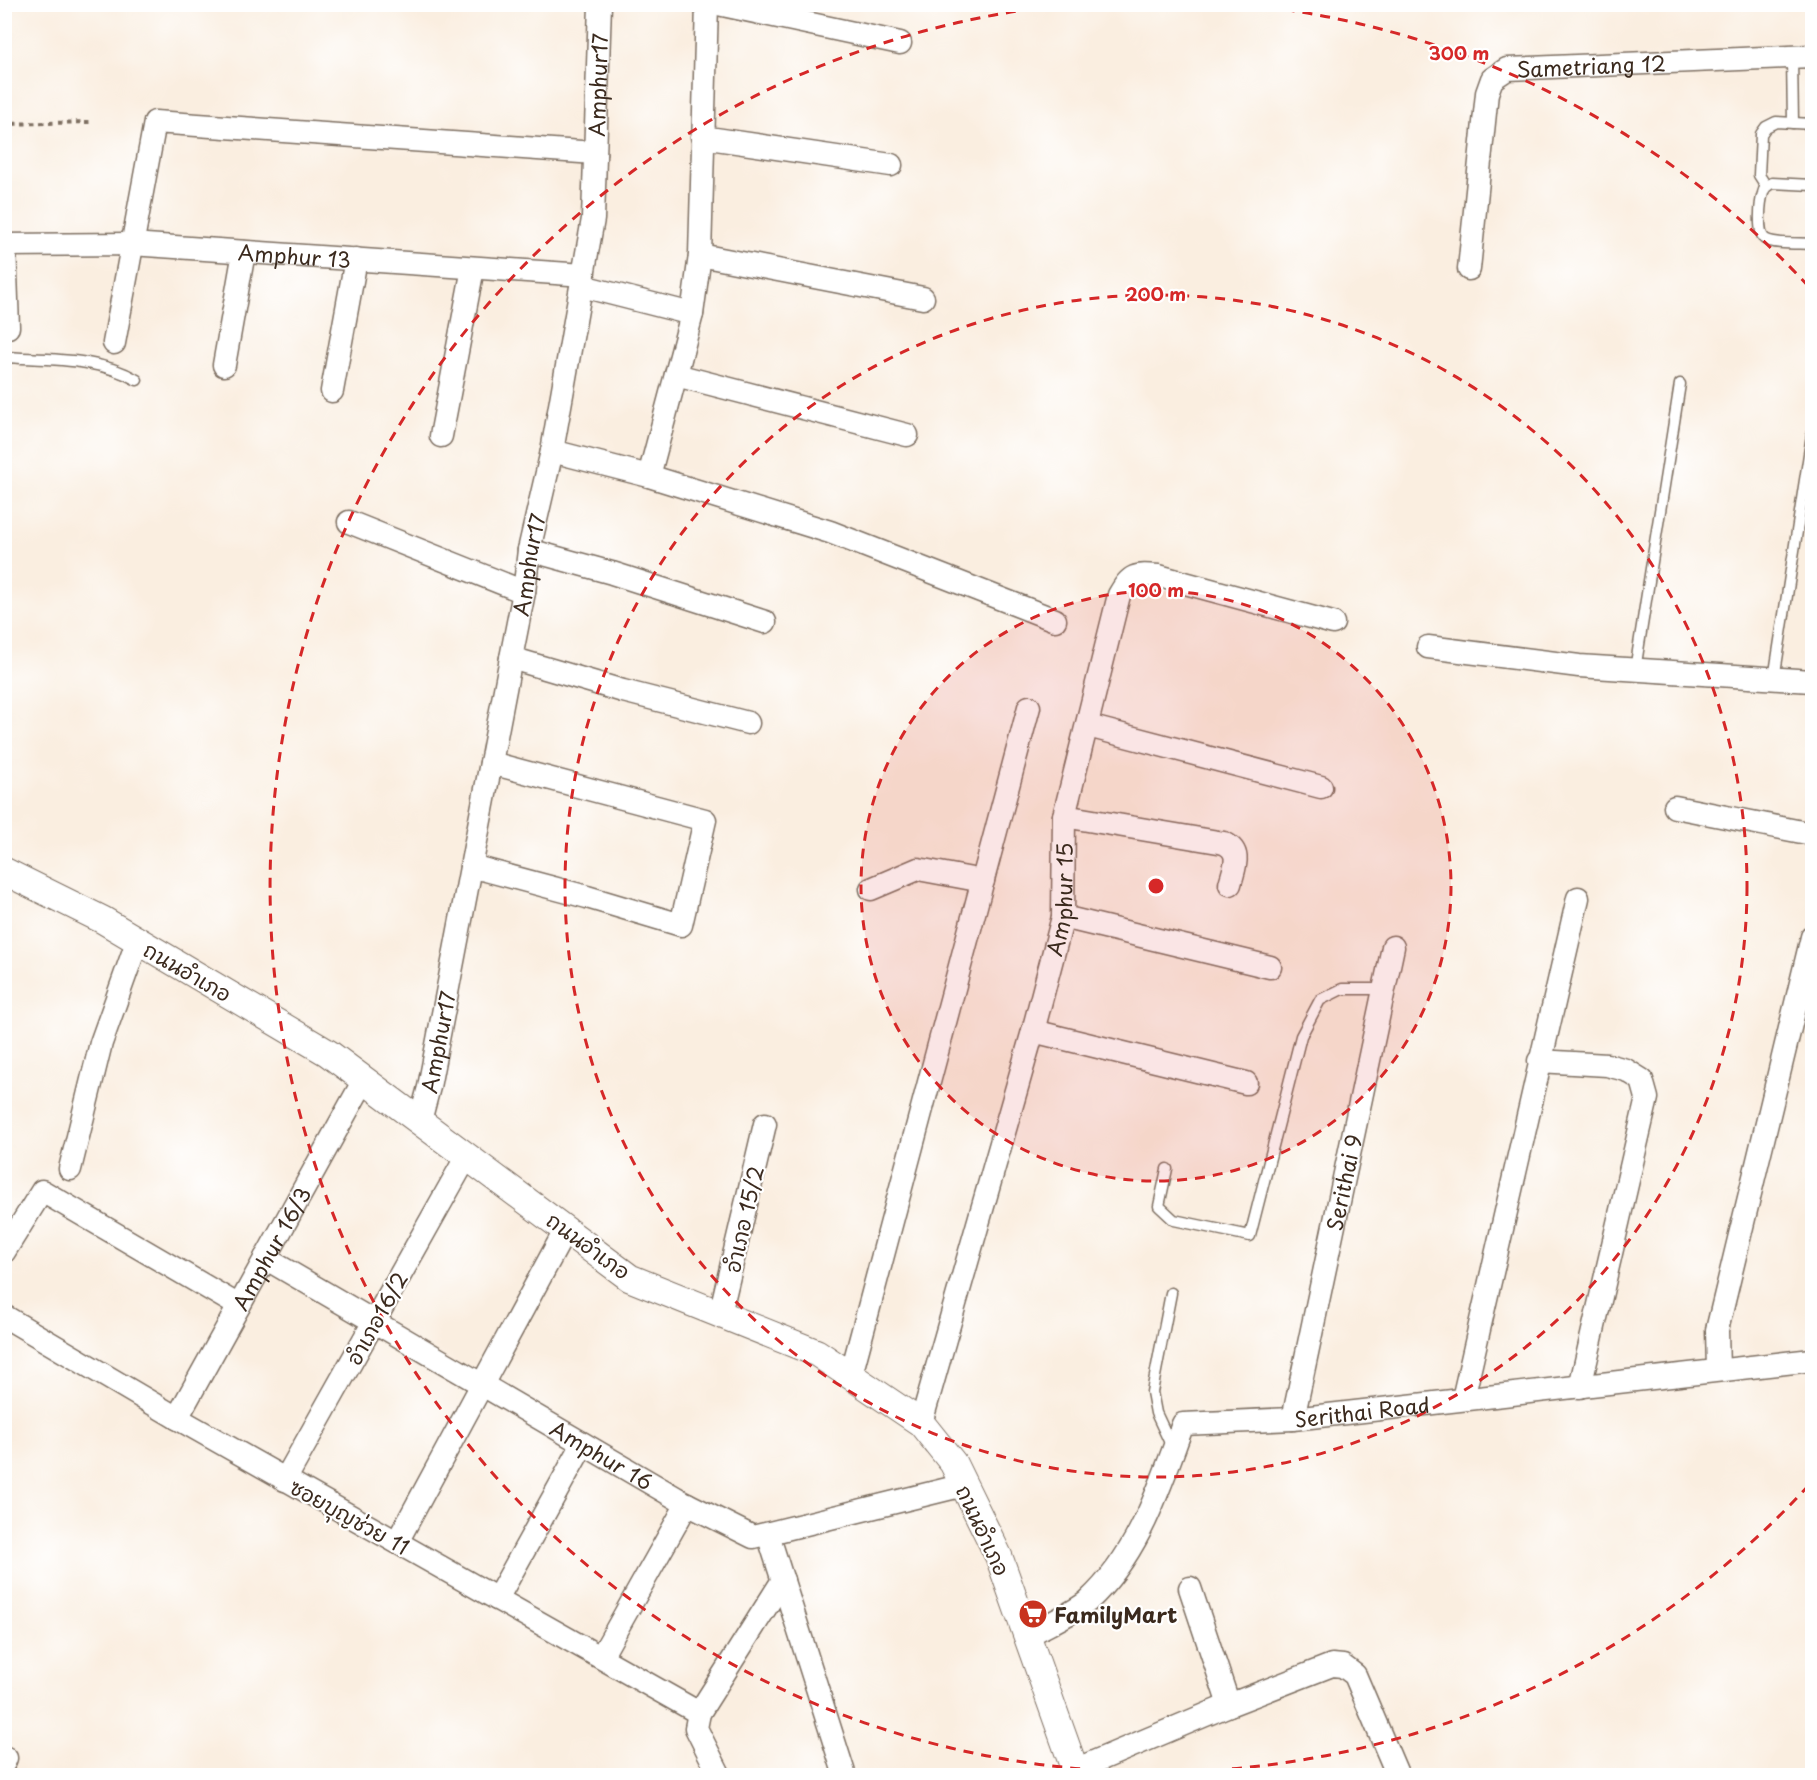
<svg xmlns="http://www.w3.org/2000/svg" width="1817" height="1780" font-family="'Playpen Sans','Playpen Sans Thai',sans-serif">
<style>
.lines{fill:none;stroke-linecap:round;stroke-linejoin:round}
.service-casing{stroke:#7e6f62;stroke-width:13}
.minor-casing{stroke:#7e6f62;stroke-width:25}
.tertiary-casing{stroke:#7e6f62;stroke-width:29}
.path{stroke:#7e6f62;stroke-width:4;stroke-dasharray:4.5 4.5;stroke-linecap:butt}
.service{stroke:#fff;stroke-width:10}
.minor{stroke:#fff;stroke-width:22}
.tertiary{stroke:#fff;stroke-width:27}
.ring{fill:none;stroke:#d62828;stroke-width:3;stroke-dasharray:10 8}
.labels{text-anchor:middle;dominant-baseline:central;stroke-width:4.5;stroke-linejoin:round;paint-order:stroke}
.street-label{font-size:21px;fill:#3b2a1e;stroke:#fff}
.poi-label{font-size:21px;font-weight:bold;fill:#3b2a1e;stroke:#fff;text-anchor:start}
.centre{fill:#d62828;stroke:#fff;stroke-width:3}
.ring-label{font-size:18px;text-anchor:middle;font-weight:bold;fill:#d62828;stroke:#fff;stroke-width:4.5;stroke-linejoin:round;paint-order:stroke}
</style>
<rect width="100%" height="100%" fill="#fff"/>
<filter id="ink" filterUnits="userSpaceOnUse"><feTurbulence type="fractalNoise" baseFrequency=".0167" numOctaves="2"/><feDisplacementMap in="SourceGraphic" scale="12" xChannelSelector="R" yChannelSelector="G"/><feConvolveMatrix kernelMatrix="1 2 1 2 8 2 1 2 1" color-interpolation-filters="sRGB"/></filter>
<filter id="wash" filterUnits="userSpaceOnUse"><feTurbulence type="fractalNoise" baseFrequency=".008" numOctaves="4" result="noise"/><feDisplacementMap in="SourceGraphic" scale="24" xChannelSelector="R" yChannelSelector="G"/><feGaussianBlur stdDeviation="1.35" result="paint"/><feColorMatrix in="noise" values="0 0 0 0 0 0 0 0 0 0 0 0 0 0 0 0 0 1.4 0 .05"/><feComposite in="paint" operator="in"/></filter>
<g filter="url(#wash)">
<rect width="100%" height="100%" fill="#faeee0"/>
</g>
<g filter="url(#ink)">
<g class="lines">
<g class="service-casing">
<g id="service">
<polyline points="1792,57 1793,123"/>
<path d="M1812,185L1772,183C1767,186 1764,188 1763,193C1760,202 1757,233 1765,239C1773,245 1802,243 1812,244"/>
<polyline points="1766,186 1759,175 1761,134 1766,127 1776,122 1812,124"/>
<path d="M4,357C49,360 98,357 137,380"/>
<polyline points="1635,670 1680,384"/>
<polyline points="1774,679 1812,435"/>
<polyline points="1167,1169 1159,1206 1174,1220 1250,1236 1301,1036 1320,1000 1342,989 1384,989"/>
<polyline points="1171,1293 1152,1392 1156,1413 1172,1447"/>
</g>
</g>
<g class="minor-casing">
<g id="minor">
<polyline points="718,4 900,43"/>
<polyline points="702,137 891,165"/>
<path id="s1" d="M4,245L131,244L584,275"/>
<polyline points="5,245 8,327"/>
<polyline points="700,255 923,298"/>
<path id="s2" d="M1469,269L1487,93L1492,79L1507,69L1812,56"/>
<polyline points="582,286 692,314"/>
<polyline points="114,343 155,122 595,153"/>
<polyline points="224,365 244,252"/>
<polyline points="676,375 907,435"/>
<polyline points="332,391 356,259"/>
<polyline points="441,436 473,268"/>
<polyline points="552,451 649,476 830,532 1055,620"/>
<polyline points="649,476 692,314 700,255 707,4"/>
<polyline points="349,522 524,592"/>
<polyline points="529,550 612,573 765,622"/>
<polyline points="1428,647 1579,666 1812,681"/>
<polyline points="511,658 623,691 748,723"/>
<polyline points="1088,726 1321,787"/>
<polyline points="1675,807 1812,834"/>
<path d="M1064,816L1224,843C1243,852 1234,868 1230,884"/>
<polyline points="471,866 587,897 681,925 705,820 491,763"/>
<polyline points="871,889 918,869 983,881"/>
<polyline points="1063,917 1270,967"/>
<polyline points="1033,1031 1246,1083"/>
<polyline points="1539,1061 1607,1065 1626,1070 1642,1080 1647,1098 1580,1387"/>
<path id="s3" d="M420,1121L429,1087L511,658L524,592L529,550L552,451L593,219L600,4"/>
<polyline points="70,1169 101,1043 137,942"/>
<polyline points="4,1252 42,1191 239,1306"/>
<path id="s4" d="M265,1258L683,1502L753,1537L964,1485"/>
<polyline points="720,1314 765,1124"/>
<polyline points="4,1316 177,1418 699,1713"/>
<polyline points="1718,1370 1717,1330 1812,937"/>
<polyline points="851,1375 1029,707"/>
<polyline points="1463,1399 1578,898"/>
<path id="s5" d="M177,1418L364,1080"/>
<path id="s6" d="M1293,1419L1393,947"/>
<path id="s7" d="M921,1423L1033,1031L1063,917L1064,816L1119,595C1131,574 1135,574 1159,576L1333,623"/>
<polyline points="285,1480 467,1156"/>
<polyline points="768,1534 845,1776"/>
<polyline points="397,1542 566,1229"/>
<polyline points="1190,1588 1229,1705"/>
<polyline points="497,1599 583,1444"/>
<path id="s8" d="M1027,1636C1044,1626 1074,1613 1088,1601C1140,1553 1159,1488 1183,1424L1293,1419L1812,1360"/>
<polyline points="601,1657 687,1504"/>
<polyline points="4,1763 6,1758"/>
<polyline points="1075,1770 1229,1705 1332,1665 1343,1666 1355,1675 1398,1776"/>
<polyline points="720,1776 696,1728 699,1713 783,1580"/>
</g>
</g>
<g class="tertiary-casing">
<polyline id="tertiary" points="4,871 103,920 328,1053 630,1278 817,1353 921,1423 953,1463 999,1557 1077,1776"/>
</g>
<polyline class="path" points="4,124 90,122"/>
<use href="#service" class="service"/>
<use href="#minor" class="minor"/>
<use href="#tertiary" class="tertiary"/>
</g>
</g>
<circle cx="1156" cy="886" r="295" fill="#d62828" fill-opacity=".12"/>
<g class="ring">
<circle cx="1156" cy="886" r="295"/>
<circle cx="1156" cy="886" r="591"/>
<path d="M1809 1485A886 886 0 1 1 1063 5M1249 5A886 886 0 0 1 1809 287"/>
</g>
<defs>
<g id="supermarket-disc" transform="scale(1.5)"><circle r="9.5" fill="#c8321e" stroke="#fff"/><path d="M-6-5.5h2.5l.6 2H6L4.5 2H-2.5L-4.4-4H-6ZM-1.5 3.2a1.3 1.3 0 1 0 .1 0ZM3 3.2a1.3 1.3 0 1 0 .1 0Z" fill="#fff"/></g>
</defs>
<g fill-rule="evenodd">
<use href="#supermarket-disc" x="1033" y="1614"/>
</g>
<g class="labels">
<g class="street-label">
<text stroke="none"><textPath href="#s2" startOffset="294">Sametriang 12</textPath></text>
<text stroke="none"><textPath href="#s3" startOffset="1053">Amphur17</textPath></text>
<text stroke="none"><textPath href="#s1" startOffset="291">Amphur 13</textPath></text>
<text stroke="none"><textPath href="#s3" startOffset="567">Amphur17</textPath></text>
<text stroke="none"><textPath href="#s7" startOffset="543">Amphur 15</textPath></text>
<text transform="translate(188 971) rotate(30)">ถนนอำเภอ</text>
<text stroke="none"><textPath href="#s3" startOffset="81">Amphur17</textPath></text>
<text stroke="none"><textPath href="#s6" startOffset="242">Serithai 9</textPath></text>
<text transform="translate(743 1219) rotate(-77)">อำเภอ 15/2</text>
<text transform="translate(589 1245) rotate(36)">ถนนอำเภอ</text>
<text stroke="none"><textPath href="#s5" startOffset="194">Amphur 16/3</textPath></text>
<text transform="translate(376 1318) rotate(-61)">อำเภอ16/2</text>
<text stroke="none"><textPath href="#s8" startOffset="453">Serithai Road</textPath></text>
<text stroke="none"><textPath href="#s4" startOffset="390">Amphur 16</textPath></text>
<text transform="translate(350 1516) rotate(29)">ซอยบุญช่วย 11</text>
<text transform="translate(984 1530) rotate(65)">ถนนอำเภอ</text>
</g>
<g class="poi-label">
<text x="1054" y="1614">FamilyMart</text>
</g>
</g>
<circle cx="1156" cy="886" r="9" class="centre"/>
<g class="ring-label">
<text x="1459" y="60">300 m</text>
<text x="1156" y="301">200 m</text>
<text x="1156" y="597">100 m</text>
</g>
<rect width="1817" height="1780" fill="none" stroke="#fff" stroke-width="24"/>
</svg>
